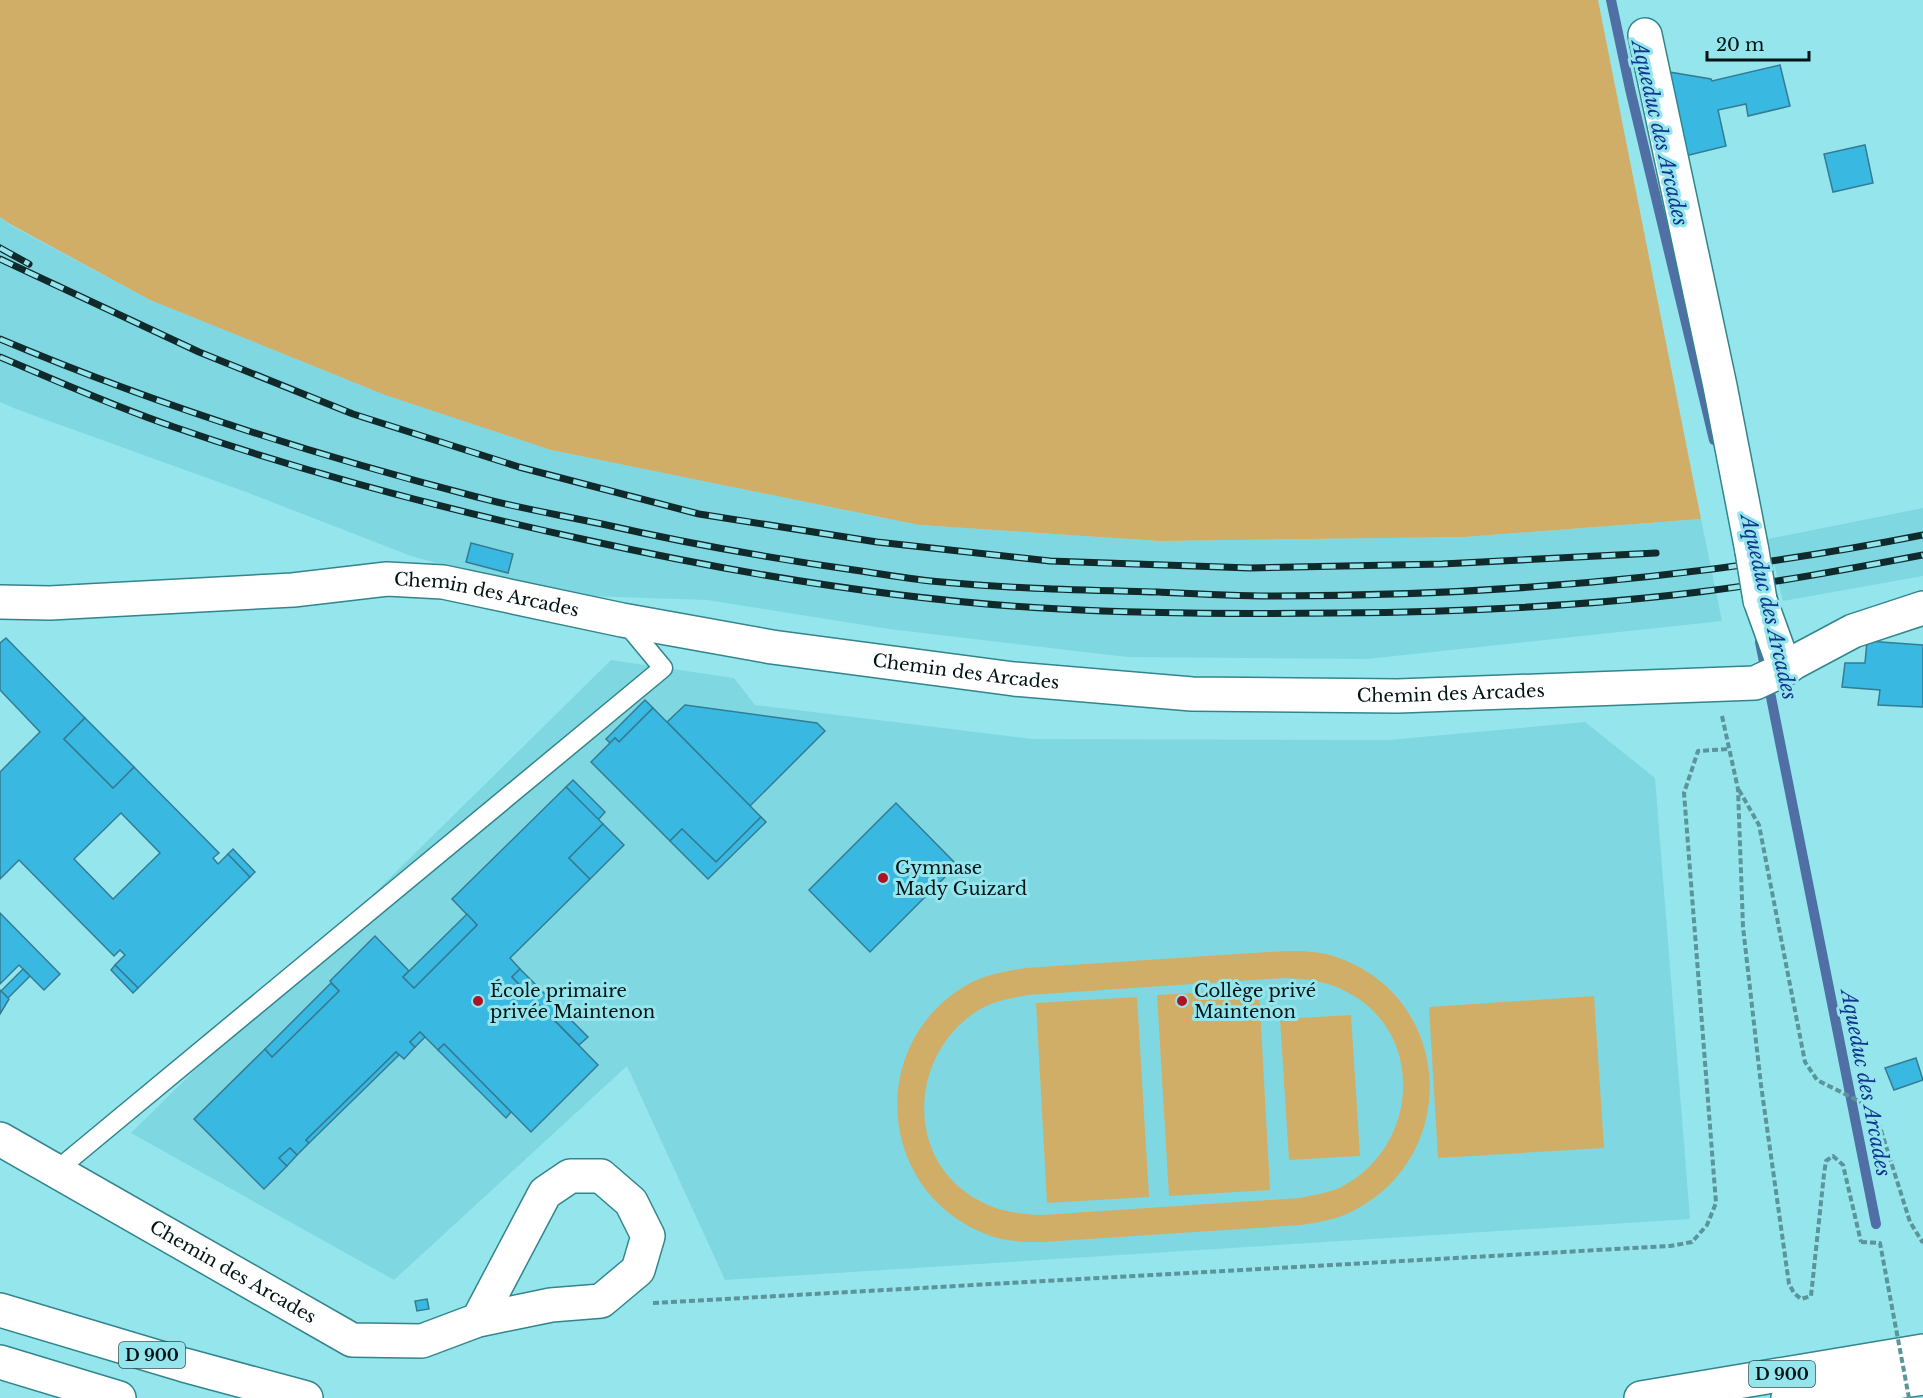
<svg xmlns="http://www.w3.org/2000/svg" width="1923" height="1398" font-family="'Libre Baskerville',serif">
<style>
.built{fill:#7fd8e1}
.green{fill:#d0ae68;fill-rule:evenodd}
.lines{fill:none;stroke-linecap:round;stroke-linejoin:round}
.stream{stroke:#4f6fa5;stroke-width:10}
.building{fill:#39b9e1;stroke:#357b93;stroke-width:1.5;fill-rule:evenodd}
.service-casing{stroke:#32858c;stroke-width:21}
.minor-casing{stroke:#32858c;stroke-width:36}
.primary-casing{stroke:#32858c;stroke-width:36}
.path{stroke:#5b9499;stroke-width:4;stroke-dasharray:6 3;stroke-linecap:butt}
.service{stroke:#fff;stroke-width:18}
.minor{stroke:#fff;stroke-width:33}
.primary{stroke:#fff;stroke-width:33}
.rail-casing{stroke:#102a2c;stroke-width:7}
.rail{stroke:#95e5ed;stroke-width:4.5;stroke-dasharray:14;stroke-linecap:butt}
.minor-bridge-casing{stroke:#32858c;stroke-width:36;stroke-linecap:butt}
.path-bridge{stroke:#5b9499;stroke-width:4;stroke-dasharray:6 3;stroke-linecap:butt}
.minor-bridge{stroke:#fff;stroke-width:33}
.poi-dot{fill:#aa1424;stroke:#95e5ed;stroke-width:2}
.labels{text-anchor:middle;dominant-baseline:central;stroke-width:6;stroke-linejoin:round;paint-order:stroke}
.shield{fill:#95e5ed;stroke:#2d5256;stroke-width:1.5}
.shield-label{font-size:16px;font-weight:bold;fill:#001315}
.street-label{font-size:18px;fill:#001315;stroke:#95e5ed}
.poi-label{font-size:18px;fill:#001315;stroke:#95e5ed;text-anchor:start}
.water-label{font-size:20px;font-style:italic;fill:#12368e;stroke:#95e5ed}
</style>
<rect width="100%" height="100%" fill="#95e5ed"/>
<g class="built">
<polygon points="0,217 10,225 150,300 385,395 551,450 919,525 1160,541 1464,537 1701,519 1722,621 1367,659 1127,657 889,629 707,600 556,595 411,556 246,492 16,409 0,402"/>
<polygon points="1923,508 1923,576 1783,601 1768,539"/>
<polygon points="611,660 734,678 755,705 1033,739 1388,740 1585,722 1655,778 1690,1219 725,1280 627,1066 394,1280 131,1133"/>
</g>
<g class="green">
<polygon points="0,0 1598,0 1701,519 1464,537 1160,541 919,525 551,450 385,395 150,300 10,224 0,217"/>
<path d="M1285,951C1303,951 1322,951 1339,958C1453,999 1461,1154 1355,1210C1339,1219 1320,1222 1302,1225L1043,1242C1024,1242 1006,1242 988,1235C875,1193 865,1039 972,982C988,974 1007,971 1025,968ZM1285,978C1307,979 1327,981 1347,992C1426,1033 1419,1145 1343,1186C1329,1193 1314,1195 1299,1198L1042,1215C1020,1214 1000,1212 980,1201C901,1160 909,1048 984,1007C998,1000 1013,998 1028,995Z"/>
<polygon points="1259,989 1270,1190 1169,1196 1157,995"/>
<polygon points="1594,996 1604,1148 1438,1158 1429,1007"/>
<polygon points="1137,997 1149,1197 1047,1203 1036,1003"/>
<polygon points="1351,1015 1360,1156 1289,1160 1280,1019"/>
</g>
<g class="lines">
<g class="stream">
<polyline points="1611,0 1630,89 1714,440"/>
<polyline points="1760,642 1876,1224"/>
</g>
</g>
<g class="building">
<polygon points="1780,65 1790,106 1748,116 1746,104 1718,110 1726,146 1685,156 1669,72 1711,79 1712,81"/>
<polygon points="1865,145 1873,183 1833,192 1824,154"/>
<polygon points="471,543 513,554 508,573 466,562"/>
<path d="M6,638L85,718L64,739L113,788L134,767L219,853L213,858L218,864L228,854L250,877L138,988L115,965L125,955L120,950L114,956L19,860L0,879V772L40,732L0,690V643ZM121,813L160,853L113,899L74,859Z"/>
<polygon points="1867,641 1923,645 1923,707 1878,705 1880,690 1842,687 1845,663 1865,663"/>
<polygon points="645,700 653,708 619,742 615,738 610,743 606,739"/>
<polygon points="685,705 817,723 825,731 750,806 667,722"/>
<polygon points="653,708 761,817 716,862 682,829 670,841 591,762 615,738 619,742"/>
<polygon points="85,718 134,767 113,788 64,739"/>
<polygon points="573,780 605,812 598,820 566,787"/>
<polygon points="566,787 603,824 569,858 590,879 510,958 520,969 512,977 598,1065 531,1132 444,1044 438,1050 420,1032 410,1042 415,1047 404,1059 396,1052 306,1140 309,1143 297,1155 290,1148 279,1158 287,1166 264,1189 194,1119 265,1049 272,1057 339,991 330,981 375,936 409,971 403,977 414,988 477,925 452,899"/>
<polygon points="896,803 957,865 870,952 809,890"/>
<polygon points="761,817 766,822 708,879 670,841 682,829 716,862"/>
<polygon points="603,824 624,845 590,879 569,858"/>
<polygon points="233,849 255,872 250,877 228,854"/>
<polygon points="0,913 60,974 44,990 19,965 0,984"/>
<polygon points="467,914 477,925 414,988 403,977"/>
<polygon points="115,965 138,988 133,993 111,970"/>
<polygon points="23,969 30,976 8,998 1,991"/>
<polygon points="520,969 588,1037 579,1045 512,977"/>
<polygon points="331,983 339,991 272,1057 265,1049"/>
<polygon points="0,990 9,999 0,1014"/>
<polygon points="420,1032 425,1037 415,1047 410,1042"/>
<polygon points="444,1044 511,1112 506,1118 438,1050"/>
<polygon points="396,1052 399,1055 309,1143 306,1140"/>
<polygon points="1916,1058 1923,1080 1894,1090 1885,1068"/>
<polygon points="290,1148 297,1155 287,1166 279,1158"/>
<polygon points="427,1299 429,1309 417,1311 415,1301"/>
</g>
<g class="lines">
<g class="service-casing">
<polyline id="service" points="57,1170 663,668 624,621"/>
</g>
<g class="minor-casing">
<g id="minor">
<polyline points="1645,35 1720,386 1752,551"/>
<polyline points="1760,600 1785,669"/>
<path id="s1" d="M0,602L50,603L293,590L387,579L443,582L622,620L772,647L1014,679L1192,694L1398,696L1755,683L1785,669L1793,663L1853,631L1923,608"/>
<path id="s2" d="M0,1139L352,1340L422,1341L478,1320L551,1305L601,1301L638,1270L648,1236L631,1202L601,1176H570L545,1193L478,1320"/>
</g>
</g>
<g class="primary-casing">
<g id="primary">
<polyline points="0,1310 184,1365 306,1398"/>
<polyline points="0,1362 119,1398"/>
<polyline points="1641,1398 1923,1351"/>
<polyline points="1788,1398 1923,1378"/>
</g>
</g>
<g class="path">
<polyline points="1722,716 1738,789 1743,927 1761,1085 1789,1284 1794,1293 1801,1299 1811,1296 1824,1174 1826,1161 1833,1156 1843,1165 1861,1242"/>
<polyline points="1739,790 1759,825 1805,1062 1817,1080 1861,1102 1880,1127 1910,1222 1923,1243"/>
<polyline points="653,1303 1670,1246 1692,1242 1707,1225 1716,1203 1684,793 1698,751 1729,749"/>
</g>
<use href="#service" class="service"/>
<use href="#minor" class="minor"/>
<use href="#primary" class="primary"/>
<g class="rail-casing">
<g id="rail">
<polyline points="0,248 29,264"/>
<polyline points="0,259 199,352 353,414 519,467 699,514 877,542 1050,561 1250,568 1442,564 1656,553"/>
<path d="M0,339C154,404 314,455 477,497C518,508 560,515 602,524C685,543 769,558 854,570C883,574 912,580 942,582C1014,589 1086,590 1158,592C1198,594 1237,596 1276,596C1493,596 1710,577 1923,535"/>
<path d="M0,357C57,381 115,407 174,427C307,473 444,509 582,539C739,574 899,601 1060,609C1151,614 1244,614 1336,613C1457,612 1578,607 1699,592C1774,583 1849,569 1923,555"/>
</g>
</g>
<use href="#rail" class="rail"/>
<g class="minor-bridge-casing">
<polyline id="minor-bridge" points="1752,551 1760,600"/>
</g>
<polyline class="path-bridge" points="1861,1242 1880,1243 1909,1398"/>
<use href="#minor-bridge" class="minor-bridge"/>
</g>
<g class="poi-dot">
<circle cx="883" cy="878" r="6"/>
<circle cx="478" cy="1001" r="6"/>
<circle cx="1182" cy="1001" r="6"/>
</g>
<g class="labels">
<g class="shield">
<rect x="119" y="1342" width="66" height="26" rx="4.5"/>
<rect x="1749" y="1361" width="66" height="26" rx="4.5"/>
</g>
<g class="shield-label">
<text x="152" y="1355">D 900</text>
<text x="1782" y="1374">D 900</text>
</g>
<g class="street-label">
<text stroke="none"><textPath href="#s1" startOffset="489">Chemin des Arcades</textPath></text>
<text stroke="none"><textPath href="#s1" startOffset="975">Chemin des Arcades</textPath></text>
<text stroke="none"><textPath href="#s1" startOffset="1461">Chemin des Arcades</textPath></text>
<text stroke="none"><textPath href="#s2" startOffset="268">Chemin des Arcades</textPath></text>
</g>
<g class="poi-label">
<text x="895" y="868">Gymnase<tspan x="895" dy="21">Mady Guizard</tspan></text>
<text x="490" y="991">École primaire<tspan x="490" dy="21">privée Maintenon</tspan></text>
<text x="1194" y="991">Collège privé<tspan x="1194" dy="21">Maintenon</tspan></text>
</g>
<g class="water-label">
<text transform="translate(1660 133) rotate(77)">Aqueduc des Arcades</text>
<text transform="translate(1769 607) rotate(77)">Aqueduc des Arcades</text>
<text transform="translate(1866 1083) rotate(79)">Aqueduc des Arcades</text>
</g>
</g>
<path d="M1707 51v9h102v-9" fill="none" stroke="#001315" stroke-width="3"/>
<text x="1716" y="51" font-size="18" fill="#001315" stroke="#95e5ed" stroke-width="4.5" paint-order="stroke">20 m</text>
</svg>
